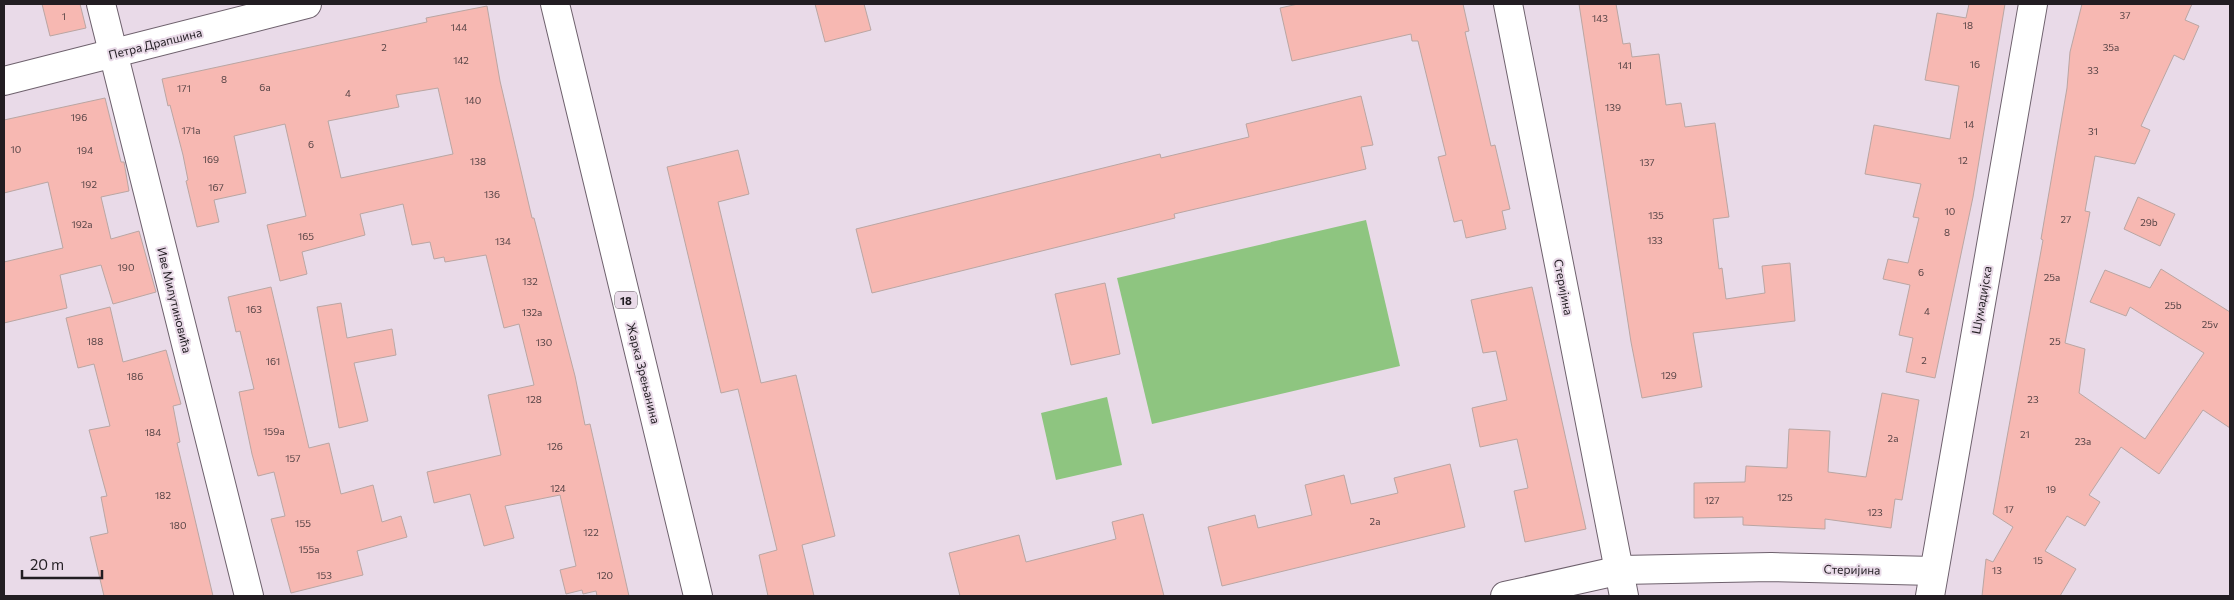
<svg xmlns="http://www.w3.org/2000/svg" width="2234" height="600" font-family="Commissioner,sans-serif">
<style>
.green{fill:#8ec580}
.building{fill:#f7b8b2;stroke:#baa6a3;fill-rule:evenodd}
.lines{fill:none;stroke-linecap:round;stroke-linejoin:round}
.street-casing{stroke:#6e616d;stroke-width:30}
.primary-casing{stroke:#6e616d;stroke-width:30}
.street{stroke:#fff;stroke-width:28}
.primary{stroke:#fff;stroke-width:28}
.labels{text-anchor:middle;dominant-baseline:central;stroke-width:4;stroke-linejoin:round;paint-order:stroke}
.number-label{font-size:10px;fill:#574446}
.shield{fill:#e9dae8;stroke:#5e565d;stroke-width:1}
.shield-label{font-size:11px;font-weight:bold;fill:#221d22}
.street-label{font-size:12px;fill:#221d22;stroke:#e9dae8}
</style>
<rect width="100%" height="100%" fill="#e9dae8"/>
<g class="green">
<polygon points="1366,220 1400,366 1152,424 1117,278"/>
<polygon points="1107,397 1122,465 1056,480 1041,413"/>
</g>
<g class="building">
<polygon points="42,4 80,4 86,28 50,36"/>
<polygon points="815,4 864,4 871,30 825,42"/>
<polygon points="1298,4 1463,4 1469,31 1465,32 1491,146 1495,145 1510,209 1502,211 1506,229 1466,238 1462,220 1454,222 1438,157 1446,155 1418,41 1412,41 1411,34 1292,61 1280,8"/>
<polygon points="1579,4 1616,4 1623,44 1630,43 1632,57 1659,54 1666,105 1681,103 1685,127 1715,123 1729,217 1713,219 1719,269 1722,268 1726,299 1765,293 1762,266 1790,263 1795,321 1693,333 1702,387 1642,398 1631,342"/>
<polygon points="1969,4 2005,4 1973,197 1935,378 1906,372 1913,338 1899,335 1910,285 1883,279 1888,259 1908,263 1919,218 1913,217 1921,184 1865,174 1874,125 1950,139 1959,86 1925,80 1937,13 1966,18"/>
<polygon points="2082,4 2192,4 2185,20 2199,26 2184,60 2174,55 2141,126 2150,130 2135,164 2095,156 2085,211 2090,212 2065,343 2085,349 2079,393 2145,439 2204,353 2130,307 2126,316 2090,302 2105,270 2150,288 2161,269 2230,312 2230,428 2203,410 2159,474 2121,447 2089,495 2100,502 2085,526 2067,516 2045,551 2076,569 2060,596 1982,596 1986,559 1993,562 2013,527 1993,514 2043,240 2041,239 2067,88 2070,52"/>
<path d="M487,6L500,81L532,218H534L575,376L585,425L590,424L629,596H597L596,591L583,594L582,590L566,594L560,570L576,566L560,495L505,506L514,538L484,546L470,494L434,503L427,472L501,455L488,395L534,385L519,324L504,328L486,255L445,262L444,257L434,259L430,242L412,245L403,204L360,214L365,235L302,252L307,274L280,281L267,225L306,216L285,124L234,136L246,193L214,200L219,222L197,227L186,181L188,180L183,155L170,105L168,106L162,79L427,22L426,18ZM438,88L453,154L341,178L328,121L399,107L396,95Z"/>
<polygon points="1361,96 1373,145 1361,147 1366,169 1174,214 1175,218 872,293 856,229 1160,154 1161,158 1249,137 1246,124"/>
<polygon points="105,98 121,162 124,162 129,191 101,197 111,239 139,231 156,292 113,304 101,265 60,275 67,308 4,323 4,262 63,248 48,182 4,193 4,120"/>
<polygon points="738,150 749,194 718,202 761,383 796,375 835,536 802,545 814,596 768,596 759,555 777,550 738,389 721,393 667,167"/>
<polygon points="2138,197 2175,214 2160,246 2124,229"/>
<polygon points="1105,283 1120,354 1071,365 1055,294"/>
<polygon points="271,287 309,448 329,443 341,494 373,485 382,522 401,516 407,537 357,551 363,575 291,593 271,519 285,516 274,472 258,476 252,454 239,392 254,389 240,331 236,332 228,297"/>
<polygon points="1532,287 1586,529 1525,542 1514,491 1528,488 1517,439 1480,447 1472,408 1507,400 1496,351 1483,353 1471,300"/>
<polygon points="341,303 347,338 392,329 396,355 354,363 368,421 339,428 317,307"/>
<polygon points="110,307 123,362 166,350 181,404 173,406 180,442 177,443 213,596 104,596 90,537 108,533 101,497 107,496 89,430 110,426 94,364 78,368 66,318"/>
<polygon points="1882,393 1919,400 1902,500 1895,499 1891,528 1825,519 1825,529 1743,525 1743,517 1694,518 1694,483 1745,482 1746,466 1787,468 1789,429 1830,431 1828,472 1866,477"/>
<polygon points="1450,464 1465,527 1222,586 1208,527 1255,515 1258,528 1312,515 1305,485 1344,475 1351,504 1398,493 1394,478"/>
<polygon points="1143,514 1164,596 960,596 949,553 1019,535 1026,562 1116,539 1112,522"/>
</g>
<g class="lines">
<g class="street-casing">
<g id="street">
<polyline points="101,4 249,596"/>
<polyline points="1508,4 1624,596"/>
<polyline points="4,81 307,4"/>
<polyline points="1505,596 1621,570 1771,567 1934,571"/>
<polyline points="1930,596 2033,4"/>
</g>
</g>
<g class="primary-casing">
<polyline id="primary" points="555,4 698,596"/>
</g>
<use href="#street" class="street"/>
<use href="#primary" class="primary"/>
</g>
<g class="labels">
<g class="number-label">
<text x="2125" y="15">37</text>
<text x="64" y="16">1</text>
<text x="1600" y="18">143</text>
<text x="1968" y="25">18</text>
<text x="459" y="27">144</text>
<text x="384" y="47">2</text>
<text x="2111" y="47">35a</text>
<text x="461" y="60">142</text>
<text x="1975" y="64">16</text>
<text x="1625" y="65">141</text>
<text x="2093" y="70">33</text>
<text x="224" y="79">8</text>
<text x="265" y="87">6a</text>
<text x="184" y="88">171</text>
<text x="348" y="93">4</text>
<text x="473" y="100">140</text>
<text x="1613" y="107">139</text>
<text x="79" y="117">196</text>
<text x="1969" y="124">14</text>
<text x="191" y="130">171a</text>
<text x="2093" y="131">31</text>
<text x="311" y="144">6</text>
<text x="16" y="149">10</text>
<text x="85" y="150">194</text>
<text x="211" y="159">169</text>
<text x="1963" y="160">12</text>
<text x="478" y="161">138</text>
<text x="1647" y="162">137</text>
<text x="89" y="184">192</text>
<text x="216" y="187">167</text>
<text x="492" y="194">136</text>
<text x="1950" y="211">10</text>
<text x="1656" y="215">135</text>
<text x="2066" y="219">27</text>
<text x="2149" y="222">29b</text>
<text x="82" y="224">192a</text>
<text x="1947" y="232">8</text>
<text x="306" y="236">165</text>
<text x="1655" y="240">133</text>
<text x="503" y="241">134</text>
<text x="126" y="267">190</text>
<text x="1921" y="272">6</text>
<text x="2052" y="277">25a</text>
<text x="530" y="281">132</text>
<text x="2173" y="305">25b</text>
<text x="254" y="309">163</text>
<text x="1927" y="311">4</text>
<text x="532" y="312">132a</text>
<text x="2210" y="324">25v</text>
<text x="95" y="341">188</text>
<text x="2055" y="341">25</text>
<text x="544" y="342">130</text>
<text x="1924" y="360">2</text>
<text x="273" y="361">161</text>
<text x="1669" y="375">129</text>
<text x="135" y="376">186</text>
<text x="534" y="399">128</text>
<text x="2033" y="399">23</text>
<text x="274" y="431">159a</text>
<text x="153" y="432">184</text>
<text x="2025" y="434">21</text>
<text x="1893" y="438">2a</text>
<text x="2083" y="441">23a</text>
<text x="555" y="446">126</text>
<text x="293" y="458">157</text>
<text x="558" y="488">124</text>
<text x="2051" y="489">19</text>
<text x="163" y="495">182</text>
<text x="1785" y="497">125</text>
<text x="1712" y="500">127</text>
<text x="2009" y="509">17</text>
<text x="1875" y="512">123</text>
<text x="1375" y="521">2a</text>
<text x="303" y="523">155</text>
<text x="178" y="525">180</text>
<text x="591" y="532">122</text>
<text x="309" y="549">155a</text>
<text x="2038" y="560">15</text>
<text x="1997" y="570">13</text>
<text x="324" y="575">153</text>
<text x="605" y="575">120</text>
</g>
<rect class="shield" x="615" y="291.5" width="22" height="17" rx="4"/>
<g class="shield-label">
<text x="626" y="300">18</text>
</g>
<g class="street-label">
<text transform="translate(155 43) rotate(-14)">Петра Драпшина</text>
<text transform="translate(1564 287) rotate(79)">Стеријина</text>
<text transform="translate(175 300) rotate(76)">Иве Милутиновића</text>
<text transform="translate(1981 300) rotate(-80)">Шумадијска</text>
<text transform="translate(644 373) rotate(76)">Жарка Зрењанина</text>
<text transform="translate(1852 569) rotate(1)">Стеријина</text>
</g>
</g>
<rect width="2234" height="600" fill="none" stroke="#221d22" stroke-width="10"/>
<path d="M22 570v8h80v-8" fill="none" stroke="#221d22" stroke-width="2.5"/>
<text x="30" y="570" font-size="15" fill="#221d22" stroke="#e9dae8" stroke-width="4" paint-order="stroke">20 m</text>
</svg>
